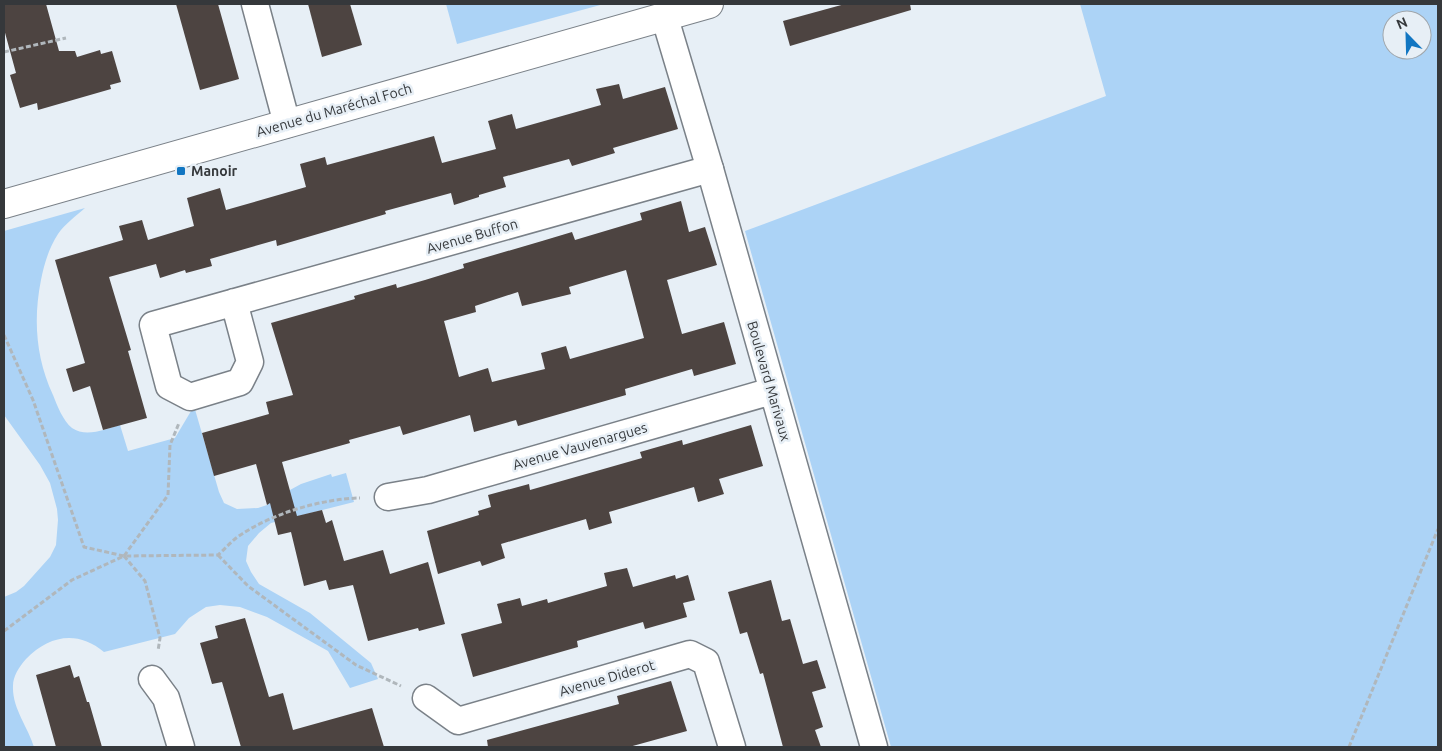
<svg xmlns="http://www.w3.org/2000/svg" width="1442" height="751" font-family="Ubuntu,sans-serif">
<style>
.green{fill:#acd3f6;fill-rule:evenodd}
.building{fill:#4d4441;fill-rule:evenodd}
.lines{fill:none;stroke-linecap:round;stroke-linejoin:round}
.street-casing{stroke:#7a8188;stroke-width:29}
.primary-casing{stroke:#7a8188;stroke-width:30}
.path{stroke:#b0b7bc;stroke-width:3;stroke-dasharray:5 2.5;stroke-linecap:butt}
.street{stroke:#fff;stroke-width:26}
.primary{stroke:#fff;stroke-width:28}
.poi-dot{fill:#1176c2;stroke:#e7eff6;stroke-width:2}
.labels{text-anchor:middle;dominant-baseline:central;stroke-width:5;stroke-linejoin:round;paint-order:stroke}
.street-label{font-size:14px;fill:#35383b;stroke:#e7eff6}
.poi-label{font-size:14px;font-weight:bold;fill:#35383b;stroke:#e7eff6;text-anchor:start}
</style>
<rect width="100%" height="100%" fill="#e7eff6"/>
<g class="green">
<polygon points="446,4 604,4 457,44"/>
<path d="M1080,4H1438V747H891L745,231L1106,96ZM1392,20H1422V50H1392Z"/>
<path d="M85,208C76,216 65,224 58,234C49,248 44,264 41,280C33,320 36,358 53,395C57,405 63,421 72,428C86,438 106,429 120,425L128,451L175,438L194,406L219,492L224,503L237,509L258,508L267,505L279,496L301,484L331,474L332,477L346,473L354,502L271,523L259,533L248,546L246,561L251,572L259,584L310,613L371,663L378,679L350,688L328,651L267,617L240,607L220,605L206,607L189,618L175,634L104,652C78,630 49,635 26,659C19,667 13,676 13,686C12,708 28,727 34,747H4V597L16,592L24,586L50,557L56,545L58,520L57,509L50,483L40,465L4,415V231Z"/>
</g>
<g class="building">
<polygon points="4,4 46,4 59,51 75,51 77,57 100,50 101,54 112,51 121,82 110,85 111,89 38,110 37,103 20,108 10,75 16,73 4,29"/>
<polygon points="176,4 218,4 239,79 200,90"/>
<polygon points="308,4 350,4 362,45 322,57"/>
<polygon points="845,4 910,4 911,10 790,46 783,21"/>
<polygon points="619,84 623,99 665,87 678,129 613,148 615,153 572,166 569,159 503,177 506,187 479,195 479,197 454,205 451,193 385,211 386,214 277,246 276,240 210,259 212,266 186,273 185,270 160,278 156,264 109,277 131,350 128,351 147,418 103,430 90,386 73,392 66,369 85,363 55,260 123,240 119,226 142,220 148,240 194,226 187,198 220,188 226,210 306,187 300,164 325,157 327,165 434,136 442,163 496,149 488,121 512,114 516,129 601,105 596,89"/>
<path d="M681,201L689,232L705,227L717,265L667,280L682,334L724,322L736,364L694,376L692,369L625,389L626,395L518,426L516,420L474,432L470,415L403,435L400,426L349,440L350,443L282,462L297,516L322,510L326,523L332,520L344,561L383,550L390,574L428,562L445,624L419,631L418,628L368,641L353,585L329,590L326,580L304,586L291,532L278,535L270,503L267,505L256,464L214,476L202,433L269,414L266,402L293,395L271,323L355,299L354,296L396,284L397,288L425,280L464,268L463,264L542,241L572,232L575,240L642,220L640,213ZM626,270L644,338L570,359L566,346L541,353L545,369L492,382L488,368L459,377L444,321L476,312L475,306L518,292L522,306L571,294L569,287Z"/>
<polygon points="751,425 763,466 719,479 724,494 698,502 694,487 609,512 612,523 589,530 586,519 501,544 505,558 482,566 480,561 438,574 427,531 479,515 478,511 491,507 488,495 529,484 530,490 642,458 640,452 682,440 683,445"/>
<polygon points="627,568 633,587 675,575 676,579 688,575 695,600 683,603 687,617 645,629 643,622 577,641 578,647 473,677 461,634 502,623 497,604 520,598 522,606 547,599 548,603 607,586 604,573"/>
<polygon points="771,580 782,621 790,619 803,664 817,660 826,688 812,692 823,727 815,730 821,747 783,747 763,673 760,674 747,632 740,634 728,592"/>
<polygon points="245,618 269,697 283,693 293,730 372,708 384,747 241,747 222,682 212,684 200,643 218,638 215,626"/>
<polygon points="70,665 74,678 79,676 87,702 89,702 102,747 56,747 36,675"/>
<polygon points="671,681 687,731 629,747 488,747 487,740 619,704 617,696"/>
</g>
<g class="lines">
<g class="street-casing">
<g id="street">
<polyline points="255,4 287,124"/>
<polyline points="664,15 710,169 874,747"/>
<polyline points="234,302 250,362 240,382 190,397 169,386 153,325 710,169"/>
<polyline points="388,497 428,490 772,391"/>
<polyline points="152,679 166,698 181,747"/>
<polyline points="426,698 458,721 690,654 706,662 732,747"/>
</g>
</g>
<g class="primary-casing">
<polyline id="primary" points="4,204 709,4"/>
</g>
<g class="path">
<polyline points="4,52 66,38"/>
<path d="M4,335L33,400L84,547L124,556L218,555C226,548 233,539 242,534C274,513 321,499 360,498"/>
<polyline points="218,555 248,586 356,665 401,686"/>
<polyline points="124,556 145,581 160,638 158,651"/>
<polyline points="4,631 72,580 124,556 168,495 170,445 179,423"/>
<polyline points="1349,747 1438,529"/>
</g>
<use href="#street" class="street"/>
<use href="#primary" class="primary"/>
</g>
<rect class="poi-dot" x="176" y="166" width="10" height="10" rx="2.5"/>
<g class="labels">
<g class="street-label">
<text transform="translate(334 110) rotate(-16)">Avenue du Maréchal Foch</text>
<text transform="translate(472 236) rotate(-16)">Avenue Buffon</text>
<text transform="translate(769 381) rotate(74)">Boulevard Marivaux</text>
<text transform="translate(580 446) rotate(-16)">Avenue Vauvenargues</text>
<text transform="translate(607 678) rotate(-16)">Avenue Diderot</text>
</g>
<g class="poi-label">
<text x="191" y="171">Manoir</text>
</g>
</g>
<rect width="1442" height="751" fill="none" stroke="#35383b" stroke-width="10"/>
<g transform="translate(1407 35) rotate(337)"><circle r="24" fill="#e7eff6" stroke="#a0a6ab"/>
<path d="M0-4L9 19L0 12L-9 19Z" fill="#1176c2"/>
<text y="-8" font-size="14" font-weight="bold" text-anchor="middle" fill="#35383b">N</text>
</g>
</svg>
